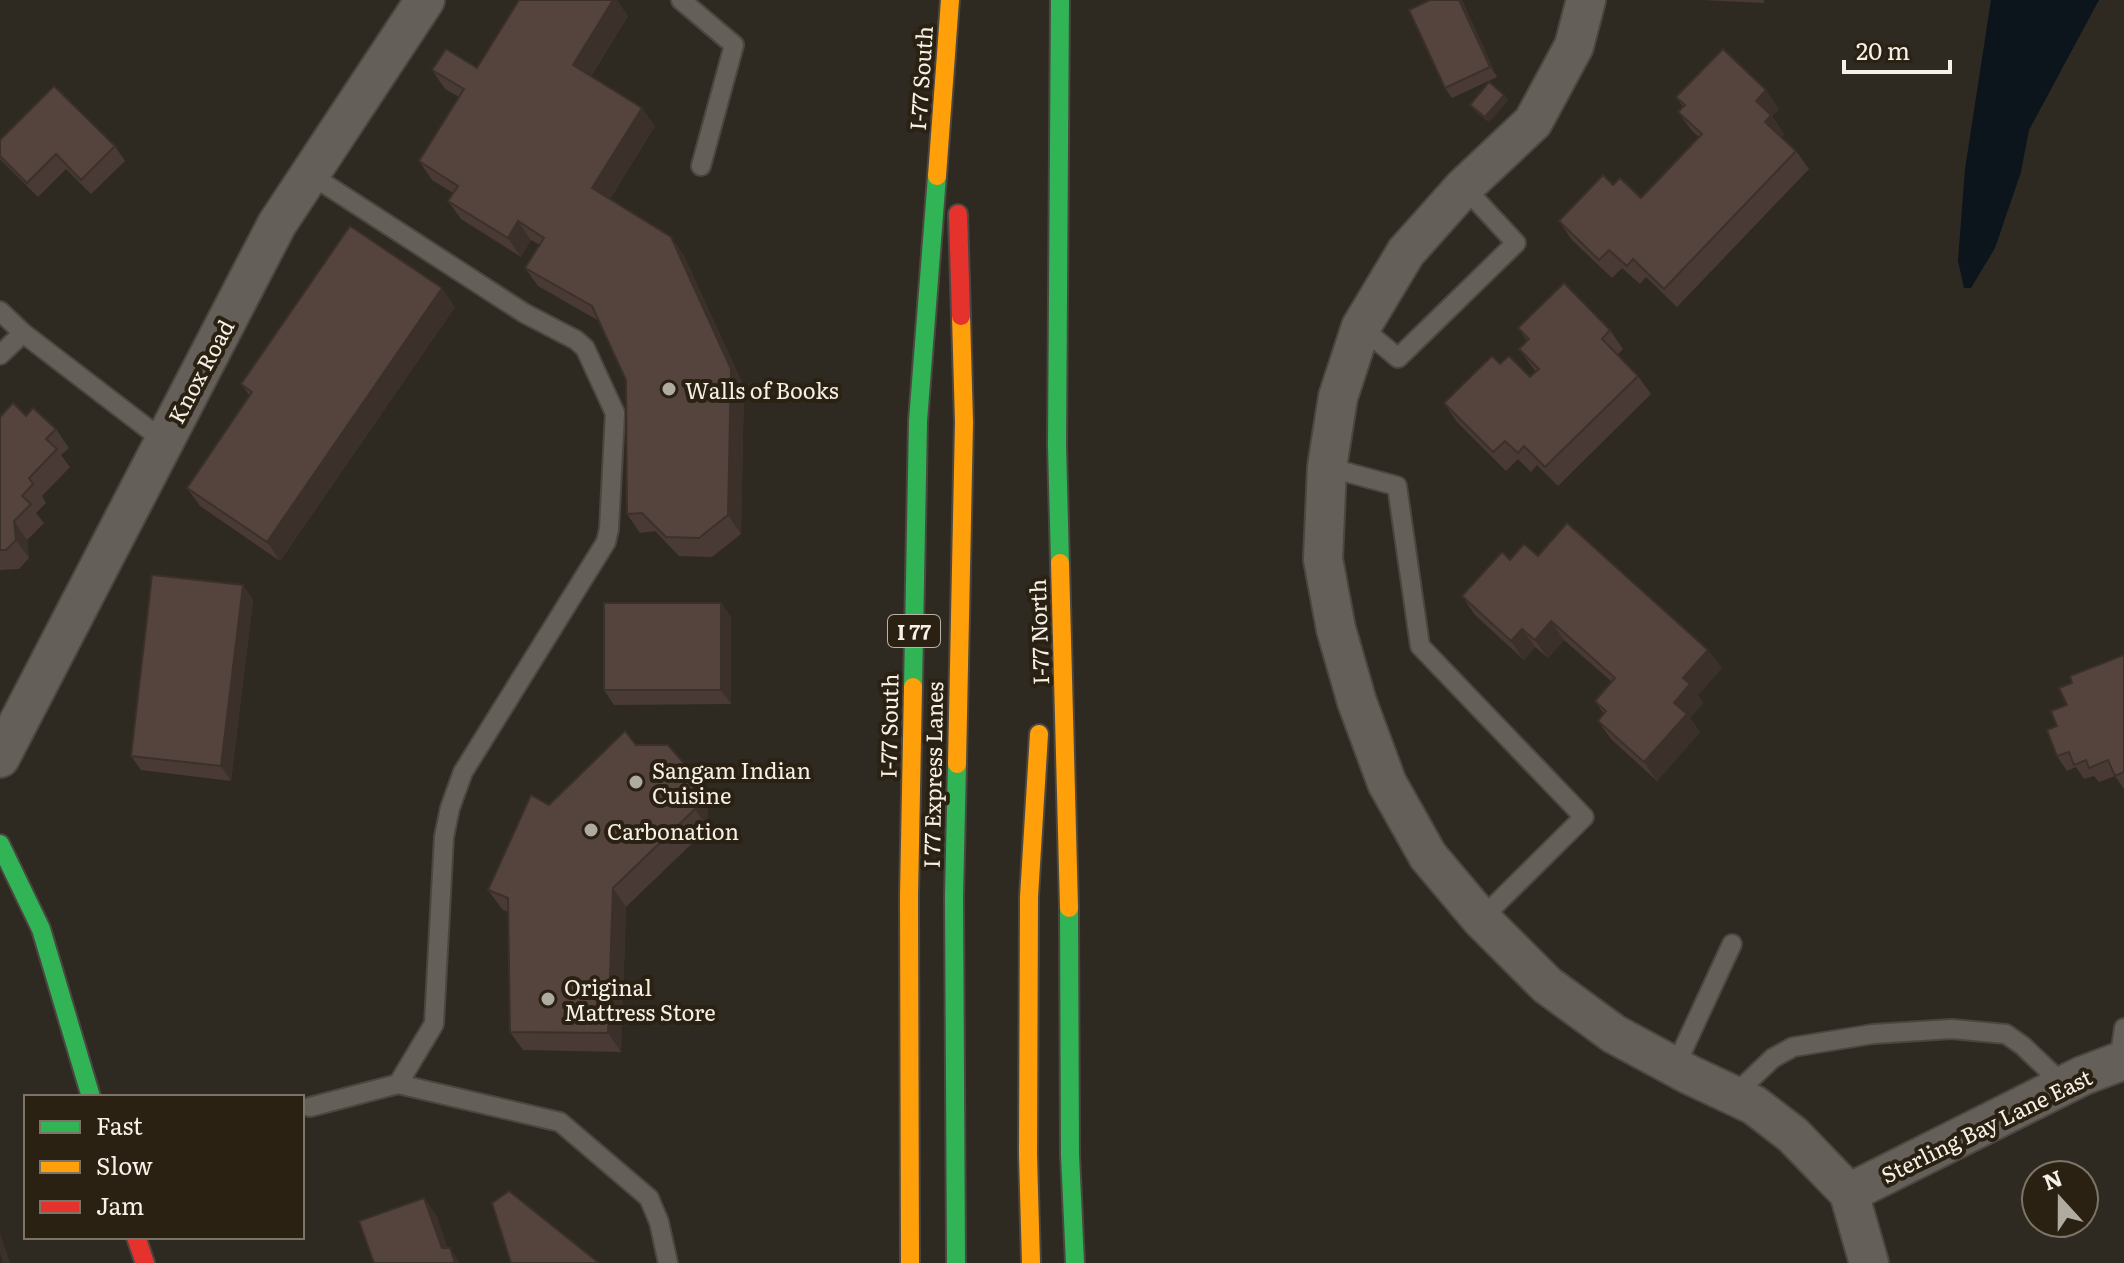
<svg xmlns="http://www.w3.org/2000/svg" width="2124" height="1263" font-family="Literata,serif">
<style>
.water{fill:#0b151b}
.lines{fill:none;stroke-linecap:round;stroke-linejoin:round}
.lane-casing{stroke:#4b4640;stroke-width:22}
.street-casing{stroke:#4b4640;stroke-width:42}
.fast-casing{stroke:#4b4640;stroke-width:22}
.slow-casing{stroke:#4b4640;stroke-width:22}
.jam-casing{stroke:#4b4640;stroke-width:22}
.lane{stroke:#646059;stroke-width:18}
.street{stroke:#646059;stroke-width:38}
.fast{stroke:#30b455;stroke-width:18}
.slow{stroke:#ff9f0a;stroke-width:18}
.jam{stroke:#e5322d;stroke-width:18}
.wall{fill:#493a35}
.shaded-wall{fill:#3c302b}
.building{fill:#55443e;stroke:#3c302b;stroke-width:2}
.poi-dot{fill:#b0aba1;stroke:#2a2113;stroke-width:3}
.labels{text-anchor:middle;dominant-baseline:central;stroke-width:8;stroke-linejoin:round;paint-order:stroke}
.shield{fill:#2a2113;stroke:#b9b2a7;stroke-width:2}
.shield-label{font-size:20px;font-weight:bold;fill:#f6f0e6}
.street-label{font-size:22px;fill:#f6f0e6;stroke:#2a2113}
.poi-label{font-size:22px;fill:#f6f0e6;stroke:#2a2113;text-anchor:start}
</style>
<rect width="100%" height="100%" fill="#2e2a22"/>
<polygon class="water" points="1991,0 2099,0 2029,130 2021,172 1995,248 1971,288 1964,288 1958,261 1965,169"/>
<g class="lines">
<g class="lane-casing">
<g id="lane">
<polyline points="681,0 734,45 701,166"/>
<polyline points="311,175 524,313 576,340 585,348 615,413 609,529 606,542 463,772 450,808 444,837 434,1024 398,1084 560,1122 649,1198 659,1222 668,1263"/>
<polyline points="0,311 23,333 164,441"/>
<polyline points="1361,327 1398,358 1516,243 1464,187"/>
<polyline points="0,355 23,333"/>
<polyline points="1327,467 1397,486 1420,646 1584,817 1481,919"/>
<polyline points="2119,1062 2124,1028"/>
<polyline points="1675,1067 1732,944"/>
<polyline points="1734,1095 1773,1058 1793,1047 1873,1034 1952,1029 2006,1034 2023,1046 2064,1085"/>
<polyline points="310,1107 398,1084"/>
</g>
</g>
<g class="street-casing">
<g id="street">
<polyline points="1586,0 1574,46 1533,122 1464,187 1406,252 1361,327 1338,397 1327,467 1323,559 1336,629 1357,702 1387,783 1428,856 1481,919 1547,985 1614,1034 1690,1075 1754,1105 1793,1135 1849,1193"/>
<polyline points="0,758 277,224 425,0"/>
<polyline points="1849,1193 2082,1076 2124,1060"/>
<polyline points="1849,1193 1869,1263"/>
</g>
</g>
<g class="fast-casing">
<g id="fast">
<polyline points="1060,0 1057,445 1060,563"/>
<polyline points="913,687 918,421 937,176"/>
<polyline points="0,844 41,929 91,1097"/>
<polyline points="1069,908 1070,1155 1075,1263"/>
<polyline points="956,1263 954,896 957,764"/>
</g>
</g>
<g class="slow-casing">
<g id="slow">
<polyline points="937,176 950,0"/>
<polyline points="1060,563 1069,908"/>
<polyline points="957,764 964,422 961,316"/>
<polyline points="910,1263 909,896 913,687"/>
<polyline points="1031,1263 1028,1155 1029,897 1039,734"/>
</g>
</g>
<g class="jam-casing">
<g id="jam">
<polyline points="958,214 961,316"/>
<polyline points="136,1237 145,1263"/>
</g>
</g>
<use href="#lane" class="lane"/>
<use href="#street" class="street"/>
<use href="#fast" class="fast"/>
<use href="#slow" class="slow"/>
<use href="#jam" class="jam"/>
</g>
<g class="wall">
<polygon points="1462,0 1497,77 1452,98 1445,88"/>
<polygon points="1702,0 1764,0 1764,3"/>
<polygon points="628,16 591,76 655,126 610,199 671,237 684,256 744,387 741,534 712,557 679,556 655,531 640,533 627,514 626,380 599,321 538,286 525,268 540,245 531,240 521,257 461,219 448,201 453,193 432,180 419,161 459,97 445,89 432,70 477,68"/>
<polygon points="1504,95 1508,100 1489,122 1474,110 1470,105"/>
<polygon points="1676,97 1779,109 1772,116 1784,134 1781,137 1796,151 1809,169 1677,307 1646,277 1640,284 1622,268 1612,278 1572,240 1559,221 1613,185 1641,198 1699,137 1692,131 1678,112 1683,107"/>
<polygon points="0,140 115,146 125,161 91,194 66,169 38,197 0,159"/>
<polygon points="455,307 280,561 200,506 187,488 250,396 241,384"/>
<polygon points="1518,328 1610,330 1623,349 1617,355 1638,376 1651,394 1558,486 1537,465 1531,472 1518,459 1506,471 1457,422 1444,403 1500,364 1530,377 1536,372 1519,349 1527,341"/>
<polygon points="26,416 56,429 69,448 61,455 70,467 42,496 46,503 36,513 44,523 27,540 29,558 19,569 0,570 0,417"/>
<polygon points="1538,556 1722,668 1698,695 1703,703 1690,718 1700,732 1657,781 1611,739 1598,721 1604,714 1595,701 1612,682 1564,640 1548,658 1535,647 1524,660 1475,615 1462,596 1510,560"/>
<polygon points="243,585 253,600 231,781 141,770 131,756"/>
<polygon points="721,603 731,617 731,704 614,705 604,690"/>
<polygon points="2124,655 2124,789 2115,776 2099,782 2094,776 2084,779 2076,767 2067,771 2057,756 2057,726 2067,705 2072,683"/>
<polygon points="636,745 695,776 708,795 708,828 626,907 621,1052 523,1050 510,1032 508,912 502,909 488,890 549,805"/>
</g>
<g class="shaded-wall">
<polygon points="613,0 617,0 628,16 586,83 573,65"/>
<polygon points="1459,0 1462,0 1497,77 1490,67"/>
<polygon points="1766,90 1779,109 1772,116 1784,134 1778,141 1765,122 1756,101"/>
<polygon points="1504,95 1508,100 1489,122 1485,117"/>
<polygon points="642,108 655,126 605,207 592,188"/>
<polygon points="518,221 531,240 521,257 508,238"/>
<polygon points="671,237 684,256 744,387 741,534 728,515"/>
<polygon points="442,288 455,307 280,561 267,542"/>
<polygon points="14,521 27,540 29,558 16,540"/>
<polygon points="243,585 253,600 231,781 221,766"/>
<polygon points="721,603 731,617 731,704 721,690"/>
<polygon points="1551,621 1564,640 1548,658 1535,640"/>
<polygon points="1522,629 1535,647 1524,660 1511,641"/>
<polygon points="1708,650 1722,668 1698,695 1703,703 1690,718 1700,732 1657,781 1644,762 1674,703 1683,678"/>
<polygon points="695,776 708,795 708,828 695,809"/>
<polygon points="613,888 626,907 621,1052 608,1033"/>
<polygon points="424,1198 437,1216 453,1263 442,1248"/>
<polygon points="0,1233 10,1263 3,1263 0,1253"/>
<polygon points="450,1248 460,1263 455,1263"/>
</g>
<g class="building">
<polygon points="519,0 613,0 573,65 642,108 592,188 671,237 731,369 728,515 699,538 666,537 642,513 627,514 626,380 592,306 525,268 544,238 518,221 508,238 448,201 458,186 419,161 464,89 432,70 446,49 477,68"/>
<polygon points="1430,0 1459,0 1490,67 1445,88 1409,10"/>
<polygon points="1723,49 1766,90 1756,101 1771,115 1765,122 1796,151 1664,289 1633,259 1627,266 1609,250 1599,260 1559,221 1603,175 1613,185 1620,178 1641,198 1702,134 1678,112 1685,105 1676,97"/>
<polygon points="1489,82 1504,95 1485,117 1470,105"/>
<polygon points="54,86 115,146 81,180 56,154 27,183 0,156 0,140"/>
<polygon points="350,226 442,288 267,542 187,488 252,392 241,384"/>
<polygon points="1564,283 1610,330 1602,339 1638,376 1545,467 1524,446 1518,453 1505,441 1493,452 1444,403 1492,356 1500,364 1509,356 1530,377 1539,369 1519,349 1529,339 1518,328"/>
<polygon points="13,403 26,416 33,408 56,429 46,439 57,449 29,478 33,484 22,496 31,504 14,521 16,540 6,550 0,550 0,417"/>
<polygon points="1567,523 1708,650 1683,678 1690,684 1674,703 1687,714 1644,762 1598,721 1606,711 1595,701 1615,678 1551,621 1535,640 1522,629 1511,641 1462,596 1502,552 1510,560 1524,544 1538,556"/>
<polygon points="152,575 243,585 221,766 131,756"/>
<rect x="604" y="603" width="117" height="87"/>
<polygon points="2124,655 2124,772 2115,776 2108,760 2089,768 2086,760 2074,765 2069,752 2057,756 2047,730 2057,726 2051,711 2067,705 2059,688 2072,683 2070,676"/>
<polygon points="625,731 636,745 668,745 695,776 695,809 613,888 608,1033 510,1032 508,898 488,890 531,795 549,805"/>
<polygon points="509,1191 599,1263 511,1263 492,1203"/>
<polygon points="424,1198 442,1248 450,1248 455,1263 374,1263 359,1221"/>
</g>
<g class="poi-dot">
<circle cx="669" cy="389" r="8"/>
<circle cx="636" cy="782" r="8"/>
<circle cx="591" cy="830" r="8"/>
<circle cx="548" cy="999" r="8"/>
</g>
<g class="labels">
<rect class="shield" x="888" y="615" width="52" height="32" rx="6"/>
<g class="shield-label">
<text x="914" y="631">I 77</text>
</g>
<g class="street-label">
<text transform="translate(920 78) rotate(-86)">I-77 South</text>
<text transform="translate(200 371) rotate(-62)">Knox Road</text>
<text transform="translate(1038 632) rotate(-92)">I-77 North</text>
<text transform="translate(888 726) rotate(-89)">I-77 South</text>
<text transform="translate(932 775) rotate(-89)">I 77 Express Lanes</text>
<text transform="translate(1986 1125) rotate(-26)">Sterling Bay Lane East</text>
</g>
<g class="poi-label">
<text x="685" y="389">Walls of Books</text>
<text x="652" y="769">Sangam Indian<tspan x="652" dy="25">Cuisine</tspan></text>
<text x="607" y="830">Carbonation</text>
<text x="564" y="986">Original<tspan x="564" dy="25">Mattress Store</tspan></text>
</g>
</g>
<rect x="24" y="1095" width="280" height="144" fill="#2a2113" stroke="#7c7467" stroke-width="2"/>
<rect x="40" y="1121" width="40" height="12" fill="#30b455" stroke="#7c7467" stroke-width="2"/>
<text x="96" y="1135" font-size="24" fill="#f6f0e6">Fast</text>
<rect x="40" y="1161" width="40" height="12" fill="#ff9f0a" stroke="#7c7467" stroke-width="2"/>
<text x="96" y="1175" font-size="24" fill="#f6f0e6">Slow</text>
<rect x="40" y="1201" width="40" height="12" fill="#e5322d" stroke="#7c7467" stroke-width="2"/>
<text x="96" y="1215" font-size="24" fill="#f6f0e6">Jam</text>
<g transform="translate(2060 1199) rotate(339)"><circle r="38" fill="#2a2113" stroke="#7c7467" stroke-width="2"/>
<path d="M0-6L14 30L0 20L-14 30Z" fill="#b0aba1"/>
<text y="-12" font-size="22" font-weight="bold" text-anchor="middle" fill="#f6f0e6">N</text>
</g>
<path d="M1844 60v12h106v-12" fill="none" stroke="#f6f0e6" stroke-width="4"/>
<text x="1856" y="60" font-size="24" fill="#f6f0e6" stroke="#2a2113" stroke-width="6" paint-order="stroke">20 m</text>
</svg>
